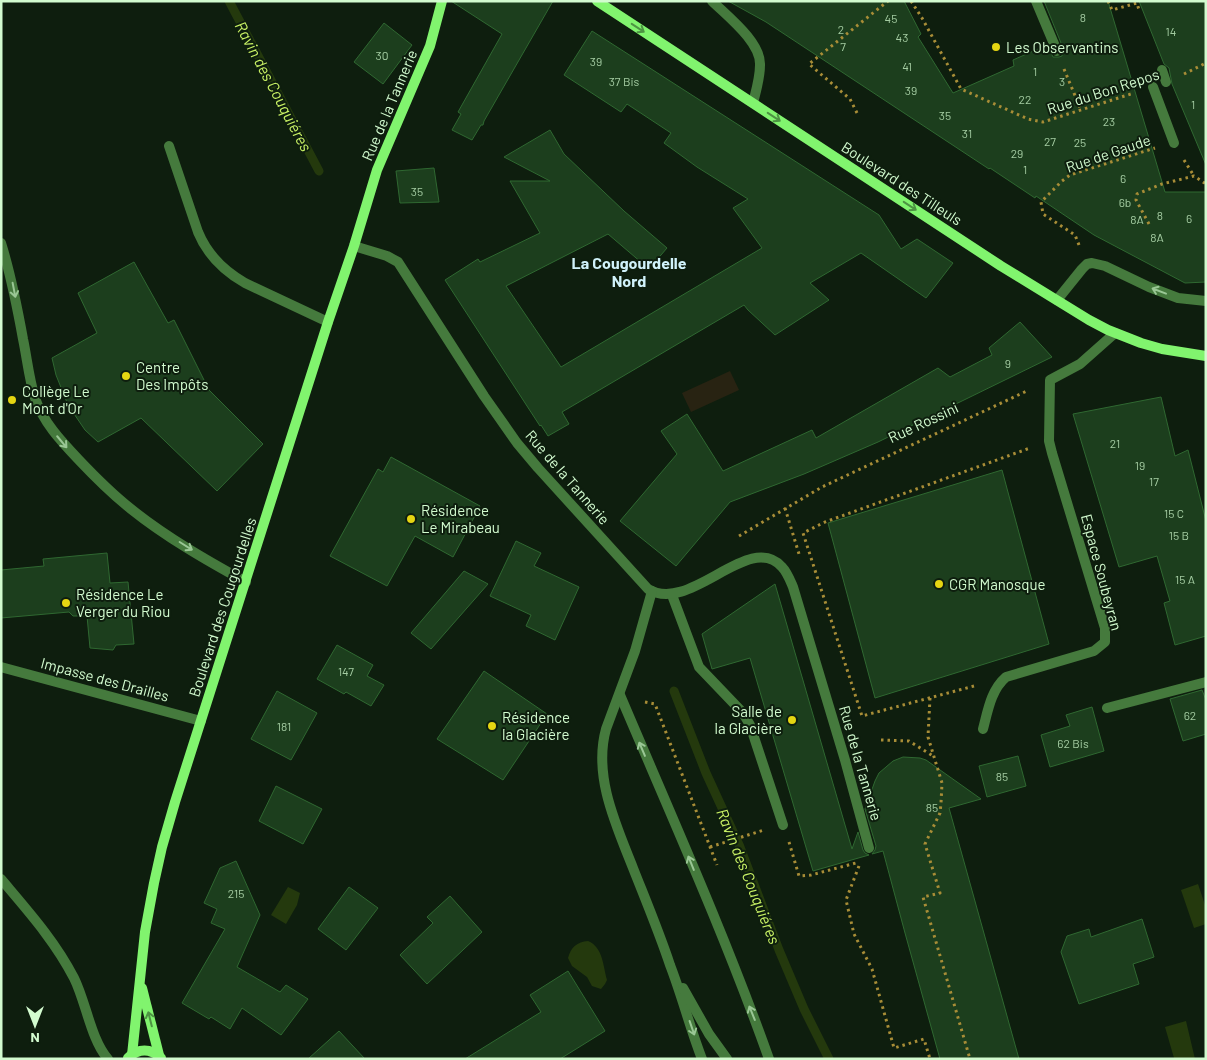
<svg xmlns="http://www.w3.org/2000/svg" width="1207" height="1060" font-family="Barlow,sans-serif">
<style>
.green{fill:#282312}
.water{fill:#24390d}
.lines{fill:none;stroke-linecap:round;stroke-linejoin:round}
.stream{stroke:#24390d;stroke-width:9}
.building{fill:#1c3e1d;stroke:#2f6831}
.path{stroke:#a88d37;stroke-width:3;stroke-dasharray:2.5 4;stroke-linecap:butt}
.lane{stroke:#457a3d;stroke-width:10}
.street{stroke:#457a3d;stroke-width:10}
.secondary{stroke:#81f46e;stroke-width:10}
.oneway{stroke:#4d9443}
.oneway2{stroke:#9ac795}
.poi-dot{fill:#e5d512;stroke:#0e1e0e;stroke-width:2}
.labels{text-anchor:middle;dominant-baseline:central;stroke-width:4;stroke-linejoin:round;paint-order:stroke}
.number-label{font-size:12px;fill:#a4cca2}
.poi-label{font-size:15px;fill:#d2fbcf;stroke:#0e1e0e;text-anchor:start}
.street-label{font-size:15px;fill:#d2fbcf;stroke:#0e1e0e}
.water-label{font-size:16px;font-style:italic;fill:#caf365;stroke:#0e1e0e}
.neighbourhood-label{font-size:16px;font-weight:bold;fill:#d1f3fb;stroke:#0e1e0e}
</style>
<rect width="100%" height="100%" fill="#0e1e0e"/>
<polygon class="green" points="730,371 739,390 691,412 682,393"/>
<g class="water">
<polygon points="1198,884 1206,908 1206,924 1194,928 1181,890"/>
<polygon points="288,887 300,893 297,905 286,924 271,915"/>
<path d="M588,941C603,947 603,966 607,980L605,984L601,989L592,986L587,977L572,966L568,958C571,947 577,942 588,941Z"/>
<polygon points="1186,1021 1195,1059 1171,1059 1174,1058 1165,1027"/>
</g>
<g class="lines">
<g class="stream">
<polyline points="229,1 319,171"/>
<polyline points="674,691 706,773 740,847 779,950 804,1009 829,1059"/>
</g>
</g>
<g class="building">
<polygon points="451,1 553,1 484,121 483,125 481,125 472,140 452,130 461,114 458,112 502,34"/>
<polygon points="728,1 904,1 921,34 918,37 953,93 1014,66 1013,60 1047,45 1053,57 1059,57 1062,56 1063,48 1044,1 1108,1 1165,192 1206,192 1206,282 1185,283 1094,235 1036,196 1035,198 990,168 989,169 766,22"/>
<polygon points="1139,1 1206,1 1206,165 1172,84 1169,68 1164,64"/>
<polygon points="384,23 412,45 383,84 354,62"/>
<polygon points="592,31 879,215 901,249 917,239 953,263 926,298 861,253 810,283 829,300 775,335 748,310 744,305 562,412 569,424 548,436 541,425 540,426 445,280 478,259 480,262 540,233 510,181 550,181 504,157 550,130 564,154 624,211 667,248 649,269 608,234 506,286 561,367 762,248 733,208 748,199 697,167 664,143 671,133 627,104 621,112 564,75"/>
<polygon points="434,168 439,202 400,203 396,171"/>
<polygon points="134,262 168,323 174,320 209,390 263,444 217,491 141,418 98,442 85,430 68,405 56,375 52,358 97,333 78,293"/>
<polygon points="1020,322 1052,357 878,442 804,474 730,502 676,566 620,521 677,454 661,431 687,414 723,471 812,430 816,438 938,368 950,377 992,355 989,348"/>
<polygon points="1161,397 1175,456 1188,450 1206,521 1206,636 1175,645 1164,603 1170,601 1157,556 1119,567 1073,414"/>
<polygon points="391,457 480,506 453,557 415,536 387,586 330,556 378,469 383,472"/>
<polygon points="1002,470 1049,644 875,698 828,523"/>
<polygon points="516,541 541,553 534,566 579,587 555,640 526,626 531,615 490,596"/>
<polygon points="107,553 110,583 128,582 134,644 116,645 113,650 90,648 87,616 73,616 69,612 1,618 1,570 44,566 43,559"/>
<polygon points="464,571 488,584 431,649 411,633"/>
<polygon points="775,584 852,849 858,832 863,850 865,853 869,855 813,871 750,658 712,669 702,634"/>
<polygon points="337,645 373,665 367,676 384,685 371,706 346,692 344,694 317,679"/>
<polygon points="484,671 547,714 503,780 437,739"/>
<polygon points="1202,690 1206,700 1206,734 1183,741 1170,699"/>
<polygon points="277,691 317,713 291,760 251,739"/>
<polygon points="1092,707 1104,751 1050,767 1041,735 1070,726 1066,715"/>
<polygon points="1018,756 1026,786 987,797 979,766"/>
<polygon points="903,757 920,758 926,760 981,799 949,808 1019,1059 940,1059 905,933 883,851 872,854 875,850 876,846 865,809 875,781 879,773 893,761"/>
<polygon points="276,786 322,809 303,844 259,821"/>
<polygon points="236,861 260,915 237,967 280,992 286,985 308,999 281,1035 242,1008 230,1029 211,1017 209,1019 182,1003 225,929 211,923 217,909 204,903 220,868"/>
<polygon points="349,887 378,908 346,950 318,929"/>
<polygon points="450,896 482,932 427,984 400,955 433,923 427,917"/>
<polygon points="1142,919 1154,957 1133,964 1139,984 1079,1004 1061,952 1067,936 1089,929 1091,937"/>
<polygon points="568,971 605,1031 560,1059 465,1059 541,1012 530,995"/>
<polygon points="339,1031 365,1059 308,1059"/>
</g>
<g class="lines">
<g class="path">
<polyline points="911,1 922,18 961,89 1028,119 1043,122 1134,93"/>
<polyline points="1108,1 1112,10 1137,3 1139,10"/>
<polyline points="1064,69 1081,110"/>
<polyline points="1184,74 1206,63"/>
<polyline points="857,113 850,99 809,64 888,1"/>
<polyline points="1184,160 1194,176"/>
<polyline points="1149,224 1136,200 1137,194 1162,184 1194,176 1206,184"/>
<polyline points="1079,245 1075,235 1043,214 1041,202 1062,181 1070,175 1155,148"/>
<polyline points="785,508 799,554"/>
<polyline points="739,536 822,487 1029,390"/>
<polyline points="974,686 862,716 803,533 825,522 1030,448"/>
<polyline points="930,698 928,737 942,783 941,803 940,813 925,844 940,893 923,897 970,1059"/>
<polyline points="645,702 655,704 717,865"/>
<polyline points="881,740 909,741 933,756"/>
<polyline points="789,842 799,876 811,875 856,863"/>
<polyline points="710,847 764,830"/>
<polyline points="859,866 846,900 854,934 872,969 894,1048 924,1039 930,1059"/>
</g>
<g class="lane">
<path d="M169,146L198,232C207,254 224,271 245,283L328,322"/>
<polyline points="1057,300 1082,269 1087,264 1092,263 1105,266 1149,287 1178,298 1206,301"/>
<polyline points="672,595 699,667 743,713 750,725 783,825"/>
<path d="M620,695C671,815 725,935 769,1059"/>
</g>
<g class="street">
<path d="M712,1C727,16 761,42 760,65C760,78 756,91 753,103"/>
<polyline points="1036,1 1057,51"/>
<polyline points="1162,70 1166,82"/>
<polyline points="1153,87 1174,143"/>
<path d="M1,243C11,275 17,306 23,339C27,358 29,379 35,398C43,422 61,441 78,459C95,477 112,494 131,509C166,537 206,560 246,582"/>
<path d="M354,246L387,256L398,262L484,396L517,443L538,468L648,589C690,615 749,530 782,567C787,572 790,580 793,587L845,760L869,848"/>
<path d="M652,591L635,651L606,729C593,776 616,825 633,868C646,901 659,932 670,965C682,996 690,1028 702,1059"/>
<polyline points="1,667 201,721"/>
<polyline points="1107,708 1206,682"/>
<path d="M983,729C988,710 991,690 1006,677L1094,651L1105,642V628L1052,453L1049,441L1050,380L1080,364L1115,333"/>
<path d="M1,879C28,911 55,941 74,978C86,1002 91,1040 108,1059"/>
<polyline points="683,988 709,1034 727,1059"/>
</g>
<g class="secondary">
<polyline points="597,1 1001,266 1089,320 1108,330 1141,343 1162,349 1206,356"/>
<polyline points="142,988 159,1055"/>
<polyline points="132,1055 145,932 154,883 162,847 175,802 328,322 354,246 377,170 430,46 442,1"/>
<path d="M128,1058C138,1048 151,1048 161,1058"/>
</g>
</g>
<defs><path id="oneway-shaft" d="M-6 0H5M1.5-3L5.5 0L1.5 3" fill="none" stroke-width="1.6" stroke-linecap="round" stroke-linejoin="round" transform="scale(1.25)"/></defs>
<g class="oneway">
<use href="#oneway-shaft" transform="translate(638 28) rotate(33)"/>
<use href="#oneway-shaft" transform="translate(774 117) rotate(33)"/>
<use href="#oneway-shaft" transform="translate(910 206) rotate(33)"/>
<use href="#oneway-shaft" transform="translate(150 1019) rotate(-104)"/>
</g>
<g class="oneway2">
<use href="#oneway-shaft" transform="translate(14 290) rotate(79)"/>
<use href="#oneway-shaft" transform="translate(1159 291) rotate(-159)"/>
<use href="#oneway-shaft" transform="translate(62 442) rotate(50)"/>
<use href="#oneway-shaft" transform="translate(186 546) rotate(32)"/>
<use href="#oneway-shaft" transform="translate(642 749) rotate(-113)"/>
<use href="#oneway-shaft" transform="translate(691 863) rotate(-112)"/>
<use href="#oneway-shaft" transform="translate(752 1013) rotate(-112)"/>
<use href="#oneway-shaft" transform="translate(692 1028) rotate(71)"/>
</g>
<g class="poi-dot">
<circle cx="996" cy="47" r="5"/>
<circle cx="126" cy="376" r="5"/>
<circle cx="12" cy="400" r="5"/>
<circle cx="411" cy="519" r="5"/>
<circle cx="939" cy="584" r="5"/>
<circle cx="66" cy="603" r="5"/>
<circle cx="792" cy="720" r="5"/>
<circle cx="492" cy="726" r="5"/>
</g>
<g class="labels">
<g class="number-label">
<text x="1083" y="17">8</text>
<text x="891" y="18">45</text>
<text x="841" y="29">2</text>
<text x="1171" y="31">14</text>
<text x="902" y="37">43</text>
<text x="843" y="46">7</text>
<text x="382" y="55">30</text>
<text x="596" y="61">39</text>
<text x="907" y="66">41</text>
<text x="1035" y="71">1</text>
<text x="624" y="81">37 Bis</text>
<text x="1062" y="81">3</text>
<text x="911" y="90">39</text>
<text x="1025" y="99">22</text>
<text x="1193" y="104">1</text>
<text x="945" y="115">35</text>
<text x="1109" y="121">23</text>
<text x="967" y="133">31</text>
<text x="1050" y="141">27</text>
<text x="1080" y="142">25</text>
<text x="1017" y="153">29</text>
<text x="1025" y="169">1</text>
<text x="1123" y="178">6</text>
<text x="417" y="191">35</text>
<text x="1125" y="202">6b</text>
<text x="1160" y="215">8</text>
<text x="1189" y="218">6</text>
<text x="1137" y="219">8A</text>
<text x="1157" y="237">8A</text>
<text x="1008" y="363">9</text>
<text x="1115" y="443">21</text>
<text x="1140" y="465">19</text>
<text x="1154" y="481">17</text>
<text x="1174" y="513">15 C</text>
<text x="1179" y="535">15 B</text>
<text x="1185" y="579">15 A</text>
<text x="346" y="671">147</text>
<text x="1190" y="715">62</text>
<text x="284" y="726">181</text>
<text x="1073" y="743">62 Bis</text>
<text x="1002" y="776">85</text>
<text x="932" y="807">85</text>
<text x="236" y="893">215</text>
</g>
<g class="poi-label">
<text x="1006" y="47">Les Observantins</text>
<text x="136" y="367">Centre<tspan x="136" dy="17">Des Impôts</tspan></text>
<text x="22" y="391">Collège Le<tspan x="22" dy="17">Mont d'Or</tspan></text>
<text x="421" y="510">Résidence<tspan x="421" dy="17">Le Mirabeau</tspan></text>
<text x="949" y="584">CGR Manosque</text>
<text x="76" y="594">Résidence Le<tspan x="76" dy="17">Verger du Riou</tspan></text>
<text x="782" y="711" text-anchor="end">Salle de<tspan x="782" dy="17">la Glacière</tspan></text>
<text x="502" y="717">Résidence<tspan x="502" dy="17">la Glacière</tspan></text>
</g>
<g class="street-label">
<text transform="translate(1103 91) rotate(-18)">Rue du Bon Repos</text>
<text transform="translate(389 105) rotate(-67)">Rue de la Tannerie</text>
<text transform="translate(1108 153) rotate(-19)">Rue de Gaude</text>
<text transform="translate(902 183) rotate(33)">Boulevard des Tilleuls</text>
<text transform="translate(923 422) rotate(-25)">Rue Rossini</text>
<text transform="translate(568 477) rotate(49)">Rue de la Tannerie</text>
<text transform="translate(1102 572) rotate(75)">Espace Soubeyran</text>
<text transform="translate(222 607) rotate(-72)">Boulevard des Cougourdelles</text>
<text transform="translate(105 679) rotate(15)">Impasse des Drailles</text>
<text transform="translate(861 763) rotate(74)">Rue de la Tannerie</text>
</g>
<g class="water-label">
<text transform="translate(274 86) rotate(62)">Ravin des Couquiéres</text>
<text transform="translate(749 876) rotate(68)">Ravin des Couquiéres</text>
</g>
<g class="neighbourhood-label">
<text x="629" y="262">La Cougourdelle<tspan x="629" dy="18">Nord</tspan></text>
</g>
</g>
<rect width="1207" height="1060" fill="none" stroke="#d2fbcf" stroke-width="5"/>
<g transform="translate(35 1025) rotate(180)" stroke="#0e1e0e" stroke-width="4" paint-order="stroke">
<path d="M0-4L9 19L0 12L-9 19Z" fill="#d2fbcf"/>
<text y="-8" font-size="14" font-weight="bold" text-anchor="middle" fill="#d2fbcf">N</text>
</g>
</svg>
